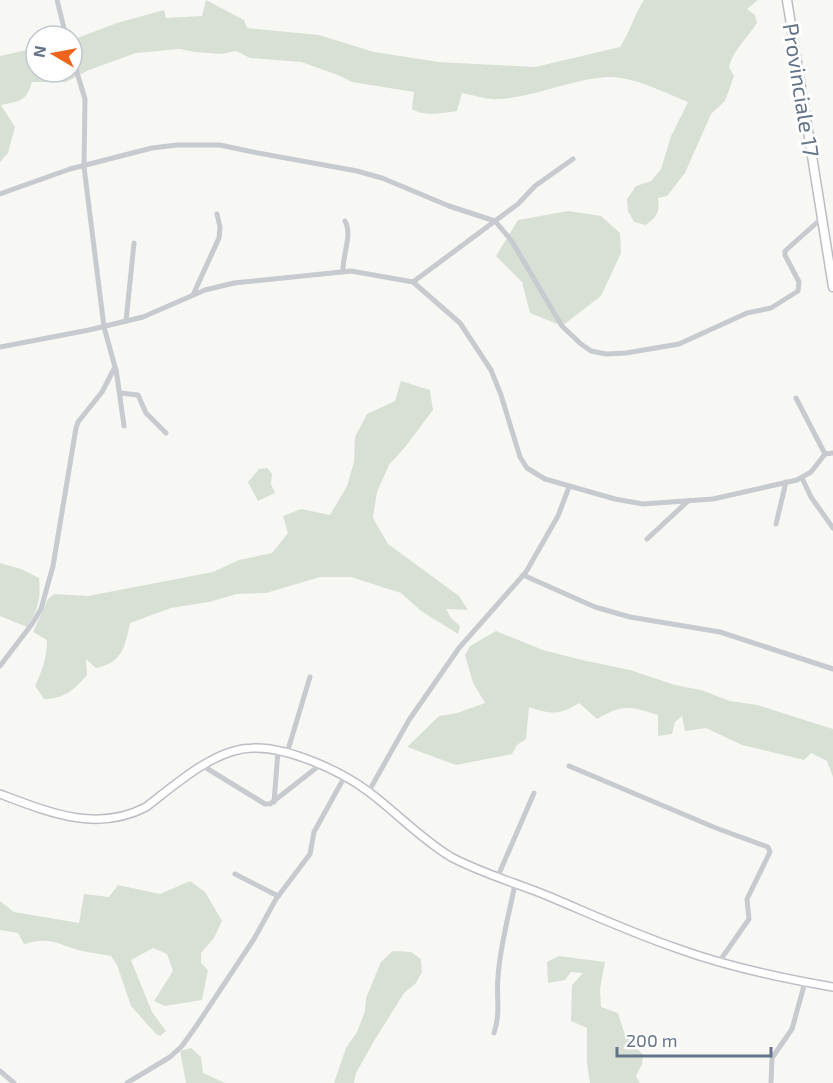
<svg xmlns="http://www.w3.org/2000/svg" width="833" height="1083" font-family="'Exo 2',sans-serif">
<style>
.green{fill:#d8e0d5}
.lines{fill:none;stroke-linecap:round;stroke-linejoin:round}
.secondary-casing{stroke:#bbbfc5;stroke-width:10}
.primary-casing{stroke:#babdc2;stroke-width:11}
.street{stroke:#c7cace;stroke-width:5}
.secondary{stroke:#fff;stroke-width:7}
.primary{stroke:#fff;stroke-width:8}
.labels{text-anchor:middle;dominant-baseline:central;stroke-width:6;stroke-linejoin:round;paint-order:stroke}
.street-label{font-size:22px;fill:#647488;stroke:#fff}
</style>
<rect width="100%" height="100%" fill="#f7f8f4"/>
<g class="green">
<path d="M206,0L244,20L247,28L319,35L374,52L439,62L535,67L620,47C630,32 634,15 644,0H758L747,9L755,15L757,23C747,39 734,48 729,67L734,76L725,101L711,114L685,173L667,196L658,198C660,212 657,217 646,225L634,222L628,211L627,199L636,186L651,181L661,169L671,136L688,102C666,93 632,76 608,77C571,79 536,97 499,99C487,100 473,95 462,93L457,111C443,113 424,117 412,109L414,92L352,82L338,75L301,62L250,58L236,51L222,54L195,52L179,49L136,53L89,70L66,82H32C26,102 20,101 1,105L15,127L8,153L0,162V56L36,48V72H72V40L117,23L164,10L166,18L202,16Z"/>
<polygon points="568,211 601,216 620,233 621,253 601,296 562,326 530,313 522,282 496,256 518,220"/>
<path d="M401,381L430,390L433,410L406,446L389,465L377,492L373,518L388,544L459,596L468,610L446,609L451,618L460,626L458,634L421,611L401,593L351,577H320L266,593L237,594L209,602L171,608L130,623C125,647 122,663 96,668L86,659L87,675C74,690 64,699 44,699L35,686C42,671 47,658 47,640L33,632L48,599L54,594L88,596L213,572L239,560L272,553L288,533L283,516L301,509L330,515L347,486L354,462L355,437L367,414L395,401Z"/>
<polygon points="267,468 272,474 271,484 275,493 258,501 248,482 259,469"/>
<path d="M0,563L21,569L39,578C41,600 38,609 27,627L0,616Z"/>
<path d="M496,631L543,650L582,660L630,670L675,685L701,690L730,701L757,705L833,729V777L827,761L811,753L804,760L742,745L706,728L685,731L682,716L675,722L672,734L658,736V715C629,706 623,704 597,719L579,703C559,716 550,714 529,707L526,739L517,745L512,754L456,765L407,747L439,716L457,713L485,703L473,683L465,655L470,646Z"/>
<path d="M190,881L205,892L222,921L214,938L201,953V963L208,970L202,1000L165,1006L154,1001L173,971L167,954L153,948L131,960L152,1012L166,1031L160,1036L156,1034L131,1006L117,965L111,956C101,954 91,953 82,951C56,944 52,936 24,944L18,933L0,930V901L14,912L79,923L84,894L109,897L118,885L160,894Z"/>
<polygon points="393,951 411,952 421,959 422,972 416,983 404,993 374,1041 356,1073 354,1083 334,1083 346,1048 357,1032 365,1011 366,998 381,962"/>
<polygon points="559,956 605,962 600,989 601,1007 618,1013 625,1035 643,1055 642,1064 636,1076 640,1083 590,1083 587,1063 587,1028 571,1021 572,985 583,973 571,972 565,980 548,983 547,962"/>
<polygon points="191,1048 201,1057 203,1073 225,1083 186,1083 180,1051"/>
</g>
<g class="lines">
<g class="secondary-casing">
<path id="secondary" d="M0,794C48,812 97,833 146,807C175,785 214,749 252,748C287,746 341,771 369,792C397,813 421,839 451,857C481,873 516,883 548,896C591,914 634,934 679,949C728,967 781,978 833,987"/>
</g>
<g class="primary-casing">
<polyline id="primary" points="787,0 833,287"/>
</g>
<g class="street">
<polyline points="57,0 66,36"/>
<polyline points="0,194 70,169 152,148 177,145 220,145 253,152 357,171 382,178 449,206 495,221 511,240 562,326 581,344 591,351 606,354 626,353 679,344 747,313 771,308 798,291 799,282 785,255 785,251 822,218"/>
<path d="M343,272C342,255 353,235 345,221"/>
<polyline points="413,282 518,204 535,186 573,159"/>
<polyline points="193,295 219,238 220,227 217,214"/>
<polyline points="126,321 134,243"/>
<polyline points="0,347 89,330 143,317 205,290 234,283 351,271 413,282 460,323 491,370 501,395 520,457 527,468 545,479 615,499 643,504 713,499 797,480 811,472 825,454 833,453"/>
<polyline points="116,369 124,426"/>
<polyline points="120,393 138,395 146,413 166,433"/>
<polyline points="796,398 825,454"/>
<polyline points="802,478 811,497 833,528"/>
<polyline points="776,524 786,482"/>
<polyline points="647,539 688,501"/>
<polyline points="523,575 595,607 630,617 720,632 833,669"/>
<polyline points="0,666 32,624 41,609 53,566 76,428 78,422 102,392 115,367 104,327 84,167 85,99 72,56"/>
<polyline points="287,753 310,677"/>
<polyline points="203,766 265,804 270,804 320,765"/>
<polyline points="569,766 716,828 768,847 770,852 747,899 749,919 719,962"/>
<polyline points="369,791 409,720 459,648 526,572 558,516 569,487"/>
<polyline points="274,802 278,751"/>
<polyline points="235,874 278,896"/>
<polyline points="498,876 534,793"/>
<path d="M494,1033C501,1013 496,996 498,977C500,946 509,915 515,884"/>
<polyline points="0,1071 14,1083"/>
<polyline points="127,1083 170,1057 182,1046 197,1025 254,939 276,899 310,854 314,832 345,776"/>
<polyline points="771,1083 772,1058 792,1029 805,982"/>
</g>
<use href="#secondary" class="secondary"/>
<use href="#primary" class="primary"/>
</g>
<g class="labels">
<g class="street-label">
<text transform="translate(802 90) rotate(81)">Provinciale 17</text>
</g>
</g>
<g transform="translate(54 54) rotate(280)"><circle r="28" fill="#ffffff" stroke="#c1c7cf" stroke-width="1.5"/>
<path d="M0-4.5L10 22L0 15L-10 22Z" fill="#ef641d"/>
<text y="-9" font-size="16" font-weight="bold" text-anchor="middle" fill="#647488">N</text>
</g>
<path d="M617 1047v9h154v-9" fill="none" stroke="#647488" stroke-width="3"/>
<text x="626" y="1047" font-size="18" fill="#647488" stroke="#ffffff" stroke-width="4.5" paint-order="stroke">200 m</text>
</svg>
